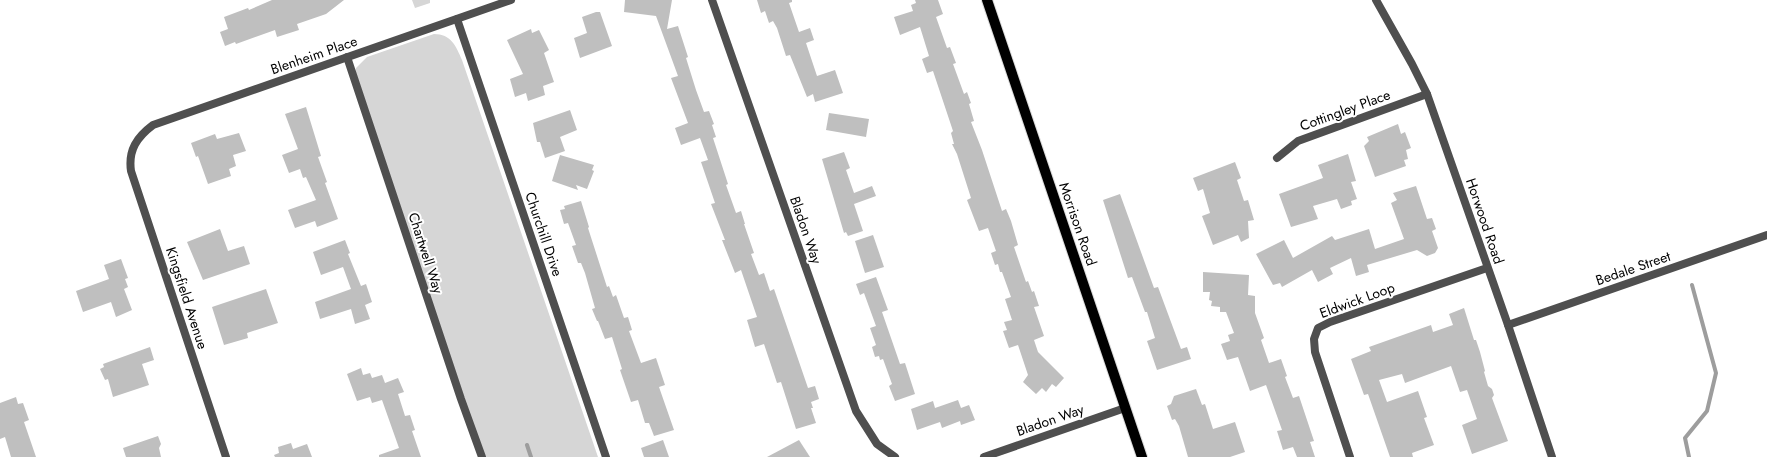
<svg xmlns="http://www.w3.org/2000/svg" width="1767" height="457" font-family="Jost,sans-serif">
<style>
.green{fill:#d6d6d6}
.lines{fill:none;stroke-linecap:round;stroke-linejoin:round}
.stream{stroke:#9d9d9d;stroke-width:4}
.building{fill:#bfbfbf}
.primary-casing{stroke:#dbdbdb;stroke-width:12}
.street{stroke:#4f4f4f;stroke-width:8}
.primary{stroke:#000;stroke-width:10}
.labels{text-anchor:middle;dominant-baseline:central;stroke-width:4;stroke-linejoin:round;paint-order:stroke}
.street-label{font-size:14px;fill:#000;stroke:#fff}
</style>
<rect width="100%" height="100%" fill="#fff"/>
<g class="green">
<polygon points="412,0 430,0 430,3 415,8"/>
<path d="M434,34C451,34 456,46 462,60L598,457H483L354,76L356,68L367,57Z"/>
</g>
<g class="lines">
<g class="stream">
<polyline points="527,445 531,457"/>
<polyline points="1689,457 1685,438 1707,411 1716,373 1692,285"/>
</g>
</g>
<g class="building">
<polygon points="272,0 344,0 326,14 297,24 299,30 277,37 275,30 236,44 235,42 225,46 220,32 228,29 224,17 248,8 249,10"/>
<polygon points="625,0 672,0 667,29 678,26 688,57 686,58 696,90 704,112 709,111 714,124 712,125 716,137 713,138 728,184 726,185 736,213 741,211 745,224 744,224 754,253 751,254 759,275 764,273 770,291 774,289 808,388 815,386 819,399 811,402 813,408 811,408 816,423 796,429 781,382 777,383 764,344 755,347 747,320 757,317 741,270 735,273 722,240 725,240 711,204 715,203 701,162 708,160 700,138 681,145 675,128 688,123 671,78 678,76 656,16 624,12"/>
<polygon points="757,0 792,0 792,2 789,3 799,32 810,28 814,40 806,43 817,76 835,70 843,93 815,102 813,94 807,97 790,55 786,56 777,28 773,21 769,23 765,11 761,13"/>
<polygon points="915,0 938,0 943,14 936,17 947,48 950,47 956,63 953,64 964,94 967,92 971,103 969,104 974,121 971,122 982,150 1002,211 1006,209 1011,221 1018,245 1014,247 1026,282 1028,281 1032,292 1034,291 1039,306 1034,307 1044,336 1034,340 1038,352 1064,378 1056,387 1052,384 1046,392 1042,388 1036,394 1023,382 1028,375 1018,345 1009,348 1003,331 1007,330 1004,322 1012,320 1005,299 1011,297 1002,272 1000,272 998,264 995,265 991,253 996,251 988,228 979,231 967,200 971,198 957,154 952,144 954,144 951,133 953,131 933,71 927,73 922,59 929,56 920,27 900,35 894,17 913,11 911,5 916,3"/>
<polygon points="596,12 600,12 612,46 580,58 574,38 587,33 582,17"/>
<polygon points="531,29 532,33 539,30 549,50 544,53 554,82 543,86 545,95 528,101 526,93 515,97 510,79 523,74 507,40"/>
<polygon points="306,107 321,156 318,157 327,182 325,183 338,219 317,227 315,221 295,228 288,210 316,200 306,177 303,178 300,169 289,173 282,155 298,149 285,114"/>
<polygon points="570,110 577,130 560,137 565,151 545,158 540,142 537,142 533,123"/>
<polygon points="829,113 869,119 866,137 826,130"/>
<polygon points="1398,124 1401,134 1405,132 1411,148 1406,150 1408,159 1404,160 1406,166 1375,177 1364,146 1369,141 1367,137"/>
<polygon points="239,133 246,151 233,155 236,166 229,169 231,176 208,184 198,156 196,157 191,143 215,134 217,139"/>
<polygon points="844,152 850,168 846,170 854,193 872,186 876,196 854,204 863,231 848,236 846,232 844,233 822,159"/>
<polygon points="1348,154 1356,181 1351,182 1357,199 1351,201 1352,205 1341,209 1337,199 1313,206 1318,219 1291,227 1279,194 1323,178 1318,165"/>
<polygon points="560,155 594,165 592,170 594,171 587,189 576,185 578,190 552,181"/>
<polygon points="1235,162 1241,178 1237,180 1244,201 1248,200 1254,220 1248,221 1249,238 1241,242 1238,235 1213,245 1202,216 1210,213 1203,189 1198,191 1193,178"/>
<polygon points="1416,186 1427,219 1432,218 1436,229 1432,231 1438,248 1435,253 1427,256 1417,250 1367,265 1369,272 1356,276 1351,258 1330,268 1333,274 1318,282 1312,270 1282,287 1280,283 1273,285 1256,254 1284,240 1293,258 1332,236 1335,240 1369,229 1375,249 1404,239 1391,203 1397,200 1393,193"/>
<polygon points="1120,194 1154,288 1158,287 1181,349 1187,347 1191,359 1157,370 1147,341 1155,338 1147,312 1145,312 1132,277 1128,278 1103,200"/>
<polygon points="581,201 589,227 588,228 607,287 609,286 613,297 616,295 624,318 628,317 632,330 629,331 641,363 656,358 665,385 659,387 674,430 654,436 649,423 645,423 638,400 631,402 620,370 622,369 612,337 605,339 598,321 597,321 592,309 595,308 585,273 581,263 578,263 572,246 576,245 568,223 564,224 560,210 565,209 564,206"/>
<polygon points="220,229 228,251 244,246 250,264 203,280 187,242"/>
<polygon points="873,235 884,267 865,273 855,241"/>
<polygon points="345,240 350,253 348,254 361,286 366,284 372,302 365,305 370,319 355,324 351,309 320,319 315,302 351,289 343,267 321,275 313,252"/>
<polygon points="121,259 128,278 125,279 128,287 124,289 132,310 116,317 111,302 83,312 76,291 109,279 104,265"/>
<polygon points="1203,272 1249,275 1248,295 1255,296 1255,313 1264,338 1261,340 1269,363 1281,359 1287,376 1285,377 1293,398 1299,396 1314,441 1310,442 1315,457 1297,457 1293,447 1283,450 1277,431 1282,430 1266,385 1250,391 1238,357 1227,360 1221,344 1230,341 1228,335 1234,333 1226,312 1220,312 1220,307 1211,306 1212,301 1209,300 1210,292 1203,292"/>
<polygon points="876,277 888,310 882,312 900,364 905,363 915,394 895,401 889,386 892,384 883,359 880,360 879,356 875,357 872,347 876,345 870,328 876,326 864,293 860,295 856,284"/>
<polygon points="266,289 278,323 247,333 248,338 224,345 212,307"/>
<polygon points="1464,308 1474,340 1476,340 1480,352 1485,371 1484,372 1488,386 1492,389 1494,395 1492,398 1508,441 1472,454 1462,425 1477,419 1467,390 1460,392 1451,366 1405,383 1402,374 1379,380 1387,402 1418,391 1427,417 1424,418 1434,445 1412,453 1413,457 1390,457 1368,394 1364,395 1351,359 1371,351 1369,347 1431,325 1433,332 1453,325 1449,314"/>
<polygon points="150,347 154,360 142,364 149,385 113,397 108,379 105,380 100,369 104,367 103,364"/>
<polygon points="361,368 363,375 370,373 372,378 382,375 385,383 398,378 404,392 398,394 405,416 410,415 415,430 412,431 421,457 379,457 379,455 399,448 382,400 372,403 370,397 357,401 347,374"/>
<polygon points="1196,389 1202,405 1205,404 1213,429 1235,422 1245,452 1230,457 1188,457 1179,426 1175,419 1172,420 1167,406 1171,404 1174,396"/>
<polygon points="16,397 18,404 23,403 29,420 24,422 36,457 11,457 5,437 0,439 0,403"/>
<polygon points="958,400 961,408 969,405 975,420 961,425 960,421 942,428 940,422 917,430 911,409 933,401 935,408"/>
<polygon points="158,436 161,444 159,448 161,457 126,457 123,448"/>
<polygon points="663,440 669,457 644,457 641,448"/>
<polygon points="799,440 810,457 767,457"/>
<polygon points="291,443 293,449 307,444 312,457 275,457 274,455 279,453 278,447"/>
</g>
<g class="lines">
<g class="primary-casing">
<polyline id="primary" points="987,0 1142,457"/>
</g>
<g class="street">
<polyline points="712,0 856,411 877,444 895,457"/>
<polyline points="1376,0 1412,64 1427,94 1508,325 1552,457"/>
<polyline points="457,19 606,457"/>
<polyline points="347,57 461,399 482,457"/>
<polyline points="1277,158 1298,141 1427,94"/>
<polyline points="1508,325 1767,235"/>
<path d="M226,457L131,171C128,150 137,137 153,125L511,0"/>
<polyline points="984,457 1125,408"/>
<polyline points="1350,457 1315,352 1314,339 1318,328 1330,322 1487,268"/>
</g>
<use href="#primary" class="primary"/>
</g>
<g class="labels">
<g class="street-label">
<text transform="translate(314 55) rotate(-19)">Blenheim Place</text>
<text transform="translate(1345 110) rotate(-20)">Cottingley Place</text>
<text transform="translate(1485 221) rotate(71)">Horwood Road</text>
<text transform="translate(1078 224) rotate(71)">Morrison Road</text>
<text transform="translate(806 230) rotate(71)">Bladon Way</text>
<text transform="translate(544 234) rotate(71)">Churchill Drive</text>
<text transform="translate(426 253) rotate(72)">Chartwell Way</text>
<text transform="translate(1633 268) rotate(-19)">Bedale Street</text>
<text transform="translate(187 298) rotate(72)">Kingsfield Avenue</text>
<text transform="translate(1357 300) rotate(-20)">Eldwick Loop</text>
<text transform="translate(1050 420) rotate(-19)">Bladon Way</text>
</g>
</g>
</svg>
